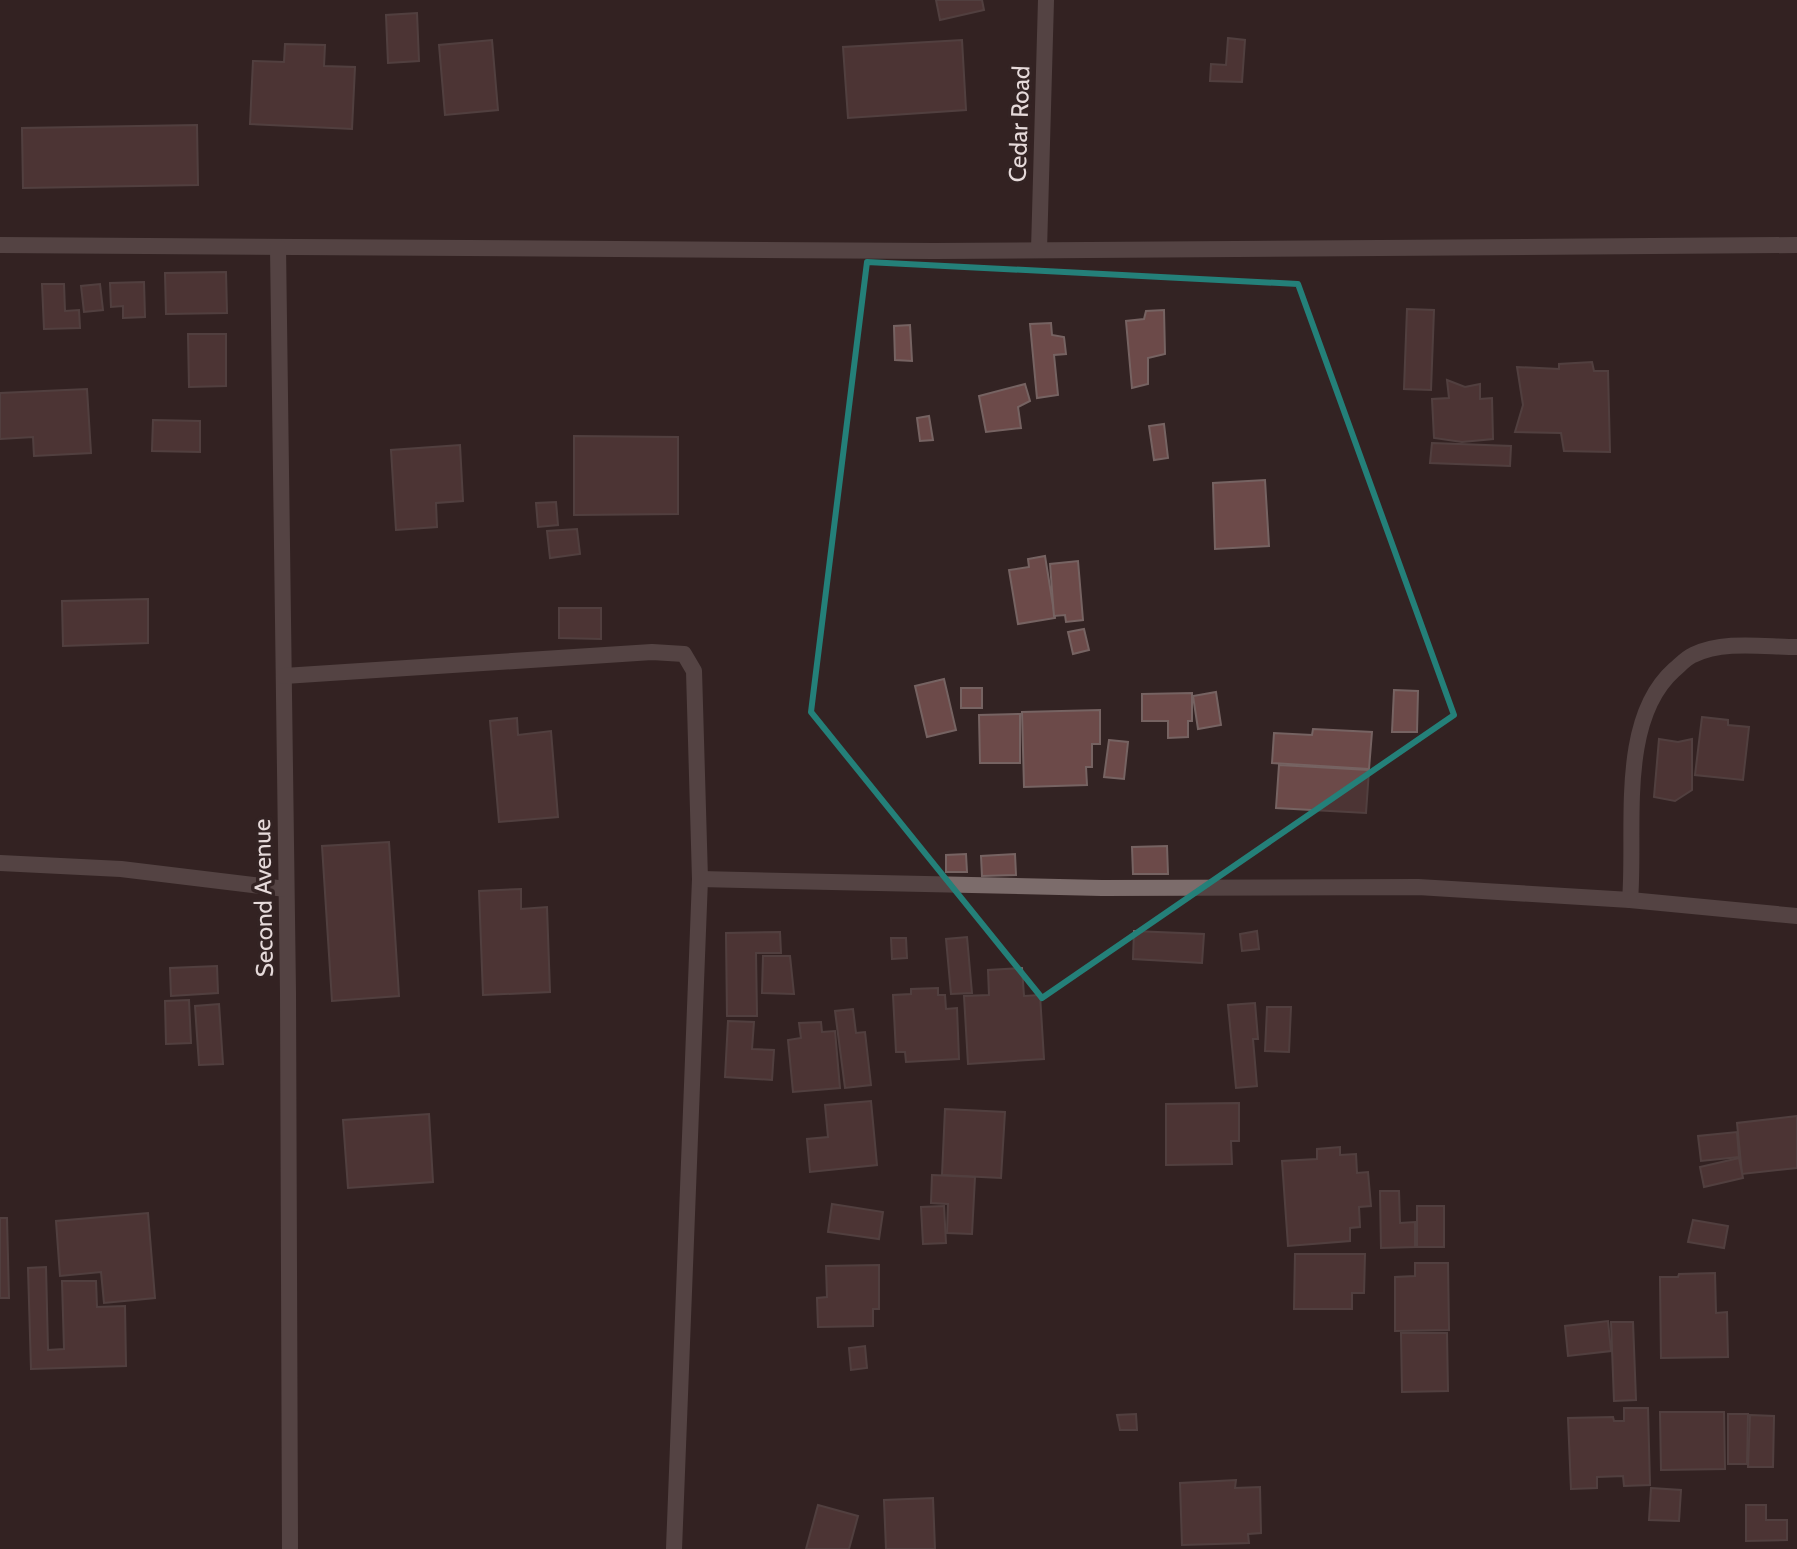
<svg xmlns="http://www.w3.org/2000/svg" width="1797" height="1549" font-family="Cabin,sans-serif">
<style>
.building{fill:#6c4a49;stroke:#766362;stroke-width:2}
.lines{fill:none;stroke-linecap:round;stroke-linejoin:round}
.minor{stroke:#7c6c6b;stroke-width:16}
.marked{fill:none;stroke:#248079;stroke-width:6;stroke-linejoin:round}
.labels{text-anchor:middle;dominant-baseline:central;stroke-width:7;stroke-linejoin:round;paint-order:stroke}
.street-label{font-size:24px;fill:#e6dada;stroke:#332323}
</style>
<rect width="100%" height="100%" fill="#332323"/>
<g class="building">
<polygon points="936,0 982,0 984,10 940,20"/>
<polygon points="417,13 419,61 388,63 386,15"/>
<polygon points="1228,38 1245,40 1242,82 1210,81 1211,64 1226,65"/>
<polygon points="492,40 498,110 445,115 439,45"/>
<polygon points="962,40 966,110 848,118 843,47"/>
<polygon points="285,44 325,45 324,66 355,67 352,129 250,124 253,61 284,62"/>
<polygon points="197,125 198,185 23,188 22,128"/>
<polygon points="226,272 227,313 166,314 165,273"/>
<polygon points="144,282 145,317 123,318 123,306 111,307 110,283"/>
<polygon points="42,284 64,284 65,311 79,310 80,328 44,329"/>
<polygon points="100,284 103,310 84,312 81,286"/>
<polygon points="1407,309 1434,310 1431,390 1404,389"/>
<polygon points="1164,310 1165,354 1148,358 1148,384 1132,388 1126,321 1144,319 1146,311"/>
<polygon points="1051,323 1052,335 1064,337 1066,354 1054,355 1058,395 1037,398 1030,324"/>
<polygon points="910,325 912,361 895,360 894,326"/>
<polygon points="188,334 226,334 226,386 189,387"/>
<polygon points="1592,362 1594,371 1608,371 1610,452 1564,451 1561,433 1515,432 1523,405 1517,367 1559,369 1559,364"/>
<polygon points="1447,380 1465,387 1480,384 1480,399 1492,398 1493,439 1462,442 1434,438 1432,399 1449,398"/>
<polygon points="1025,384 1030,401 1018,407 1021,428 986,432 979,396"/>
<polygon points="87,389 91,453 34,456 33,437 0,439 0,393"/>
<polygon points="929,416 933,440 920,441 917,418"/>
<polygon points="153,420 200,421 200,452 152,451"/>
<polygon points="1164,424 1168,458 1154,460 1149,426"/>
<polygon points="574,436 678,437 678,514 574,515"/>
<polygon points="1432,443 1511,446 1510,466 1430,463"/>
<polygon points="460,445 463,501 436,503 437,527 396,530 391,450"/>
<polygon points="1265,480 1269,546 1215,549 1213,483"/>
<polygon points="556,502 558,525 538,527 536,503"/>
<polygon points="577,529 580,554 550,558 547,531"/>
<polygon points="1045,556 1055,618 1018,624 1009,570 1029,567 1028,559"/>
<polygon points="1078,561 1083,620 1066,622 1065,615 1054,616 1050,564"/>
<polygon points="148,599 148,643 63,646 62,601"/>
<polygon points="559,608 601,608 601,639 559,638"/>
<polygon points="1084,629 1089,650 1073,654 1068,632"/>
<polygon points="944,679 956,730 927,737 915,686"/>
<rect x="961" y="688" width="21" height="20"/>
<polygon points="1394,690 1418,691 1417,732 1392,732"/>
<polygon points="1216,692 1221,725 1198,729 1193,696"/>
<polygon points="1192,693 1192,721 1188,721 1188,737 1168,738 1168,721 1142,721 1142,694"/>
<polygon points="1100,710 1100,744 1092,744 1092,767 1086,767 1087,785 1024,787 1022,712"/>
<polygon points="1020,714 1020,763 980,763 979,715"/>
<polygon points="1702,717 1728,720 1728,725 1749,727 1743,780 1695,775"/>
<polygon points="517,718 518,735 551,731 558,817 499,822 490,721"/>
<polygon points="1313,729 1372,732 1369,769 1272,763 1274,733 1312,735"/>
<polygon points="1659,739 1678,742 1692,739 1692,790 1675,801 1654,797"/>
<polygon points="1109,740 1128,742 1124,779 1104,777"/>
<polygon points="1279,765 1369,770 1366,813 1276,808"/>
<polygon points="389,842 399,996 332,1001 322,846"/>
<polygon points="1167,846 1168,874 1133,874 1132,847"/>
<polygon points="966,854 967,872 946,872 946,855"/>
<polygon points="1015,854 1016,875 982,876 981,856"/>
<polygon points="521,889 521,909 547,907 550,992 483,995 479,891"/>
<polygon points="1134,931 1204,934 1202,963 1133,959"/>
<polygon points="1257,931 1259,949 1242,951 1240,934"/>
<polygon points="780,932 781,953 756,953 757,1016 727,1016 726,933"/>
<polygon points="967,937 972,993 951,994 946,939"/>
<polygon points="891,938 906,938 907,958 892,959"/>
<polygon points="763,956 790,956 794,994 762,993"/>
<polygon points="217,966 218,993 171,996 170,968"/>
<polygon points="1022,968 1024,996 1040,995 1044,1059 968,1064 964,996 989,995 988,970"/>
<polygon points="938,988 938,995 945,995 946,1009 957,1008 959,1059 906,1062 905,1052 896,1052 893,995 911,994 911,989"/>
<polygon points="189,1000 191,1043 166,1044 165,1001"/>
<polygon points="1255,1003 1258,1039 1253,1039 1257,1086 1236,1088 1228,1005"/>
<polygon points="219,1004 223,1064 199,1065 195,1006"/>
<polygon points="1267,1007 1291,1007 1289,1052 1265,1051"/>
<polygon points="853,1009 856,1033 865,1032 871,1085 845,1088 835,1011"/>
<polygon points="728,1021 754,1022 752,1049 774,1050 772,1080 725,1077"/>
<polygon points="821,1022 822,1032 835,1031 840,1088 793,1092 788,1040 801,1038 799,1023"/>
<polygon points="871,1101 877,1165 810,1172 807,1139 828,1137 825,1105"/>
<polygon points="1239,1103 1239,1141 1231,1141 1232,1164 1166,1165 1166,1104"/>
<polygon points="945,1109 1005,1112 1001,1178 942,1175"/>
<polygon points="429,1114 433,1182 348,1188 343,1120"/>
<polygon points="1797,1116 1797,1168 1742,1174 1737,1123"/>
<polygon points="1737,1132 1739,1157 1701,1161 1698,1136"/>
<polygon points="1340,1147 1340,1155 1356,1154 1357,1173 1368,1172 1371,1206 1359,1207 1360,1227 1350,1228 1350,1241 1288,1246 1282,1161 1317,1159 1317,1149"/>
<polygon points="1739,1158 1743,1178 1704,1187 1700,1167"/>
<polygon points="932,1175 975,1177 972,1234 947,1233 948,1204 931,1203"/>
<polygon points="1380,1191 1399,1191 1400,1223 1415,1222 1415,1247 1381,1248"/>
<polygon points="832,1204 883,1212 879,1239 828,1232"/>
<polygon points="944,1206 946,1243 923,1244 921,1207"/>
<rect x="1417" y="1206" width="27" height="41"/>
<polygon points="148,1213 155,1298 104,1303 101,1272 60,1276 56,1221"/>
<polygon points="0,1218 7,1218 9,1298 0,1298"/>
<polygon points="1693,1220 1728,1226 1724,1248 1688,1242"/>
<polygon points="1295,1254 1365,1254 1364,1293 1352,1293 1352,1309 1294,1309"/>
<polygon points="1415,1263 1448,1263 1449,1330 1395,1331 1395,1277 1415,1276"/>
<polygon points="879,1265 879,1309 873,1309 873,1326 818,1327 817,1298 827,1297 826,1266"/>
<polygon points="46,1267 48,1350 64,1349 62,1281 96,1281 97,1307 125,1306 126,1366 31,1369 28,1268"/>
<polygon points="1715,1273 1716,1313 1727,1312 1728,1357 1661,1358 1660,1277 1678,1277 1679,1274"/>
<polygon points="1608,1321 1611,1351 1568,1356 1565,1326"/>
<polygon points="1611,1322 1633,1322 1636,1400 1614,1401"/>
<polygon points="1401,1333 1447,1333 1448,1391 1402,1392"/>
<polygon points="865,1346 867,1368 851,1370 849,1348"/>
<polygon points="1624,1408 1648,1408 1650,1485 1624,1486 1623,1476 1597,1477 1597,1488 1571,1489 1568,1418 1613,1417 1614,1421 1624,1421"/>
<polygon points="1660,1412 1724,1412 1725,1469 1661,1470"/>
<polygon points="1136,1414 1137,1430 1120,1430 1117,1415"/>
<polygon points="1728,1414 1748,1414 1747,1464 1728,1464"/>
<polygon points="1750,1415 1774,1416 1773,1467 1748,1467"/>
<polygon points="1236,1480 1235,1488 1260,1487 1261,1533 1248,1534 1249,1543 1182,1545 1180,1483"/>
<polygon points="1651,1488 1681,1490 1679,1521 1649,1520"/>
<polygon points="933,1498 935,1549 886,1549 884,1500"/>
<polygon points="818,1505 858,1516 849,1549 806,1549"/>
<polygon points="1746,1505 1766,1505 1766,1520 1787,1520 1787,1540 1746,1541"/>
</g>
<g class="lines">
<g class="minor">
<polyline points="0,245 934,251 1797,245"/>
<polyline points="278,247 288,993 290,1549"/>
<polyline points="1039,250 1046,0"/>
<path d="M1797,647C1764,647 1724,640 1693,655C1686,658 1680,665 1674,670C1617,721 1636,831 1630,900L1797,916"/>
<polyline points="284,676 652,652 684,654 694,671 700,879 674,1549"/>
<polyline points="0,863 121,869 286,889"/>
<polyline points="700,879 1102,888 1418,887 1630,900"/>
</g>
</g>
<path d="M0 0H1797V1549H0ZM867,262L1298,284L1454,715L1042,998L811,712Z" fill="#332323" fill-opacity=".55" fill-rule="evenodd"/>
<path class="marked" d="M867,262L1298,284L1454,715L1042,998L811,712Z"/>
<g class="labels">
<g class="street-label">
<text transform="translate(1019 124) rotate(-88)">Cedar Road</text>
<text transform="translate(263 898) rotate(-91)">Second Avenue</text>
</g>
</g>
</svg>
